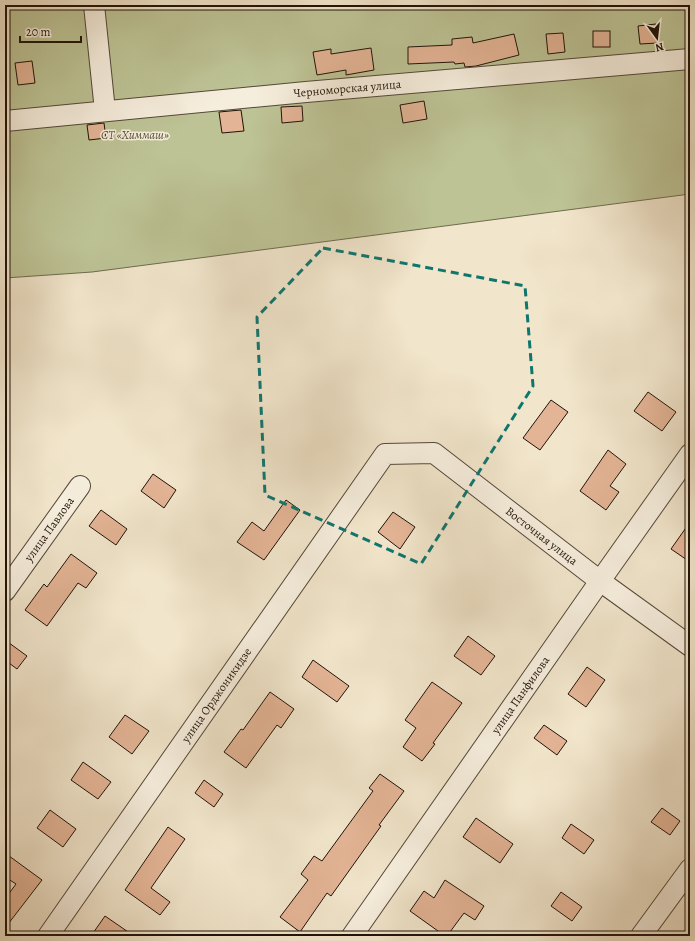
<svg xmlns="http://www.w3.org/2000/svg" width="695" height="941" font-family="Alegreya,serif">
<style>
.green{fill:#bdc395;stroke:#6e6b4e}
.building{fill:#e3b495;stroke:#201308}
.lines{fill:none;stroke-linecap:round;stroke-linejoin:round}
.minor-casing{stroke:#544839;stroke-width:22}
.minor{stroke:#f6eedd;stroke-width:20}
.marked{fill:none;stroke:#0f766e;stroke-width:3;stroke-dasharray:8 5;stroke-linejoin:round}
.labels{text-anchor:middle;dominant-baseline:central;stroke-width:3;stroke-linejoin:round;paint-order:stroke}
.street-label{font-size:12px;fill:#201308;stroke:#f6eedd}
.park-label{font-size:12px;font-style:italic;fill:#575139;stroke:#f6eedd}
</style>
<rect width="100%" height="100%" fill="#f1e5cb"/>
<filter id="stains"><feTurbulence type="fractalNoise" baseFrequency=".005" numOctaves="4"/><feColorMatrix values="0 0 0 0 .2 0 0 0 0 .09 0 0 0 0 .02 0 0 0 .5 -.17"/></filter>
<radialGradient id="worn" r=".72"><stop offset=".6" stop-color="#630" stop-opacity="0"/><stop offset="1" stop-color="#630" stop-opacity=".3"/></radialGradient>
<polygon class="green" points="5,5 690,5 690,194 92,272 5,278"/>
<g class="building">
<polygon points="656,24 658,43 640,44 638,26"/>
<rect x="593" y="31" width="17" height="16"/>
<polygon points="563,33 565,52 548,54 546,34"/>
<polygon points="514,34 519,55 476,66 465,67 464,63 455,64 454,62 408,64 408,47 452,45 452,39 472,37 473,43"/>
<polygon points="371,48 374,70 346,75 346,70 317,75 313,52 331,49 331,54"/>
<polygon points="32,61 35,83 18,85 15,63"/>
<polygon points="424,101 427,119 403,123 400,105"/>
<polygon points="302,106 303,121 282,123 281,107"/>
<polygon points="241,110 244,131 222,133 219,112"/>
<polygon points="104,123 106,138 89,140 87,125"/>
<polygon points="648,392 676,412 662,431 634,411"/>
<polygon points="551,400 568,412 540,450 523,438"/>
<polygon points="608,450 626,464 610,486 619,492 606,510 580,491"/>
<polygon points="153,474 176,490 164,508 141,491"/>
<polygon points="286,500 300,510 264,560 237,542 252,522 264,531"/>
<polygon points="101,510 127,529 116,545 89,526"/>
<polygon points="393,512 415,527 400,549 378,532"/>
<polygon points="690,522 690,562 671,549"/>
<polygon points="71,554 97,573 86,588 78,583 47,626 25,610 44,584 47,587"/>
<polygon points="468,636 495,656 481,675 454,656"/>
<polygon points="5,640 27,656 17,669 5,660"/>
<polygon points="313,660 349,686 337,702 302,677"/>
<polygon points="587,667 605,680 586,707 568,694"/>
<polygon points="432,682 462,703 433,743 435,744 422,761 403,747 416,728 405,720"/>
<polygon points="270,692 294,709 281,728 277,725 246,768 224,752 241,729 243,730"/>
<polygon points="125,715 149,731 132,754 109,737"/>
<polygon points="544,725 567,741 557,755 534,738"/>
<polygon points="83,762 111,782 98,799 71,780"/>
<polygon points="380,774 404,791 379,825 381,826 331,896 327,893 300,932 280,917 308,880 301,874 314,856 322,861 373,791 369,788"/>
<polygon points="204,780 223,794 214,807 195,793"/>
<polygon points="662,808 680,821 670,835 651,822"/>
<polygon points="50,810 76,829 63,847 37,828"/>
<polygon points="476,818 513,844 500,863 463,837"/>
<polygon points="571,824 594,840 584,854 562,838"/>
<polygon points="168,827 185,839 151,888 170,902 160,915 125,890"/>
<polygon points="5,853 42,880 5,928 5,899 16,884 5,877"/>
<polygon points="445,880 484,906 475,920 464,913 447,936 445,936 410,911 424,891 434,898"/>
<polygon points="561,892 582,907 572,921 551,906"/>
<polygon points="105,916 134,936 91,936"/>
</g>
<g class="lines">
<g class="minor-casing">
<g id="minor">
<polyline points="94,5 105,111"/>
<path id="s1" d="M5,121L306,92L690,59"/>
<path id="s2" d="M5,591L80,486"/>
<path id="s3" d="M48,936L385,454L434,453L600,581L690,646"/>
<path id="s4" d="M352,936L600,581L690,454"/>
<polyline points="641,936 690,869"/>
</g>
</g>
<use href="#minor" class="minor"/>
</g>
<path class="marked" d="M323,248L525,286L533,386L421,564L265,495L257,317Z"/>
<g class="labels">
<g class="street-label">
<text stroke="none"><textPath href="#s1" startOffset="344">Черноморская улица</textPath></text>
<text stroke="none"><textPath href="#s2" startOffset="76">улица Павлова</textPath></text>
<text stroke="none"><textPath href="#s3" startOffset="773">Восточная улица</textPath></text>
<text stroke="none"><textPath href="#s4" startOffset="294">улица Панфилова</textPath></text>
<text stroke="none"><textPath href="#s3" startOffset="294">улица Орджоникидзе</textPath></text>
</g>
<g class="park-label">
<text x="135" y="135">СТ «Химмаш»</text>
</g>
</g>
<rect width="695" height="941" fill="none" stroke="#f1e5cb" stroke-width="20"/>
<rect x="6" y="6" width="683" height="929" fill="none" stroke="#201308" stroke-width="2"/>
<rect x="10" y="10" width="675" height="921" fill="none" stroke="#201308"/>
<g transform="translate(657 38) rotate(165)" stroke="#f6eedd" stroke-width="3" paint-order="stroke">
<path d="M0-3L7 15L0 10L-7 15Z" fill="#201308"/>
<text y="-6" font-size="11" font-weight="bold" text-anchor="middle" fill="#201308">N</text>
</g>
<path d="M20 36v6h61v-6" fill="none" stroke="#201308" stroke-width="2"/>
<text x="26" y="36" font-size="12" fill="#201308" stroke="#f6eedd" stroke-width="3" paint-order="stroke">20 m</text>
<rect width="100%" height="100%" filter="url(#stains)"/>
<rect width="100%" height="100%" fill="url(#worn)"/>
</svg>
